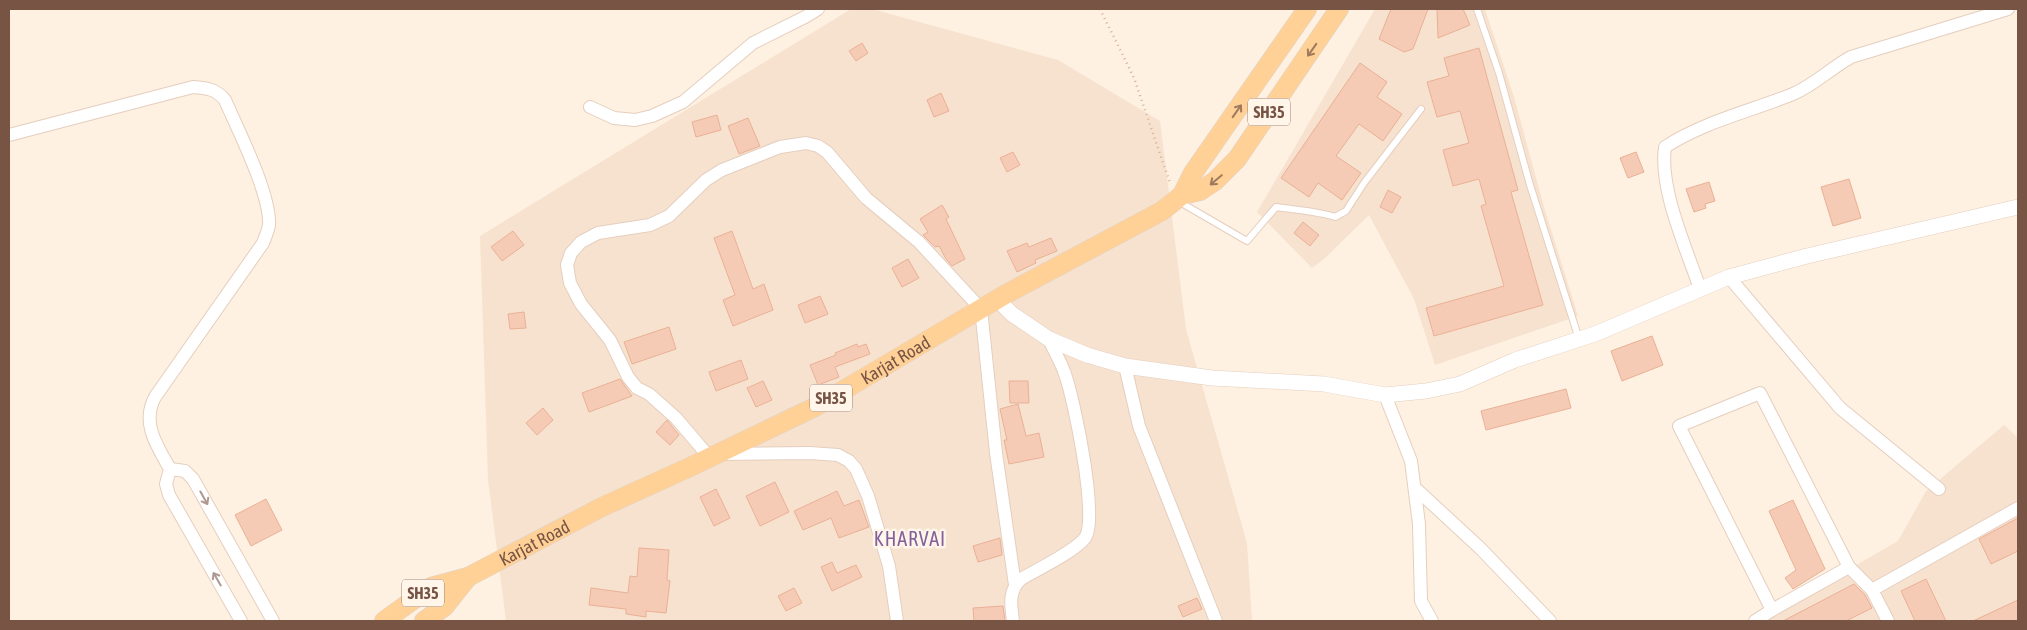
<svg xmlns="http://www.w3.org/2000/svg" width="2027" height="630" font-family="'Asap Condensed',sans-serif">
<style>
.residential{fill:#f7e2cf}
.building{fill:#f6cbb6;stroke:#eab095}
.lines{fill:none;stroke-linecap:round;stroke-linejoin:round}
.service-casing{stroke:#e5cebe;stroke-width:8}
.minor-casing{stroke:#e5cebe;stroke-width:14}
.tertiary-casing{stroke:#e5cebe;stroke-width:16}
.primary-casing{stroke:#dcd3cf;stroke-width:20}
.path{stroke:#dbae99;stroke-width:2.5;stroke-dasharray:1 4;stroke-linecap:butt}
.service{stroke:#fff;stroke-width:6}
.minor{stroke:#fff;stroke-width:12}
.tertiary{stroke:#fff;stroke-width:15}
.primary{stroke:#ffd197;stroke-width:19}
.oneway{stroke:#a07a5e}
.oneway2{stroke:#ae988f}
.labels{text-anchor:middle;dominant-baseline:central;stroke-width:5;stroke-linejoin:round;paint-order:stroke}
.shield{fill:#fff5e9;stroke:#a08476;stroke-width:1}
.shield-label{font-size:16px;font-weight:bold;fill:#785445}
.street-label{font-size:18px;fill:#785445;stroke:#fff5e9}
.quarter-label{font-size:20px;letter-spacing:1px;fill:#84609c;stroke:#fff5e9}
</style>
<rect width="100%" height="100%" fill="#fef1e1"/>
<g class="residential">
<polygon points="851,9 872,9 1058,60 1160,121 1186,329 1247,543 1252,621 506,621 488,480 480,236"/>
<polygon points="1375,9 1485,9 1514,97 1544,207 1578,316 1435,365 1414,299 1369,215 1324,259 1312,268 1257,212"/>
<polygon points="2004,425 2018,438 2018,621 1759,621 1898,541 1926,491"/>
</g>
<g class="building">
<polygon points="1391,9 1428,9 1413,49 1404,52 1379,39"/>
<polygon points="1437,9 1463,9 1470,25 1438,38"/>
<polygon points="862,43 868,53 856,61 849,51"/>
<polygon points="1479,48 1518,190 1511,192 1543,305 1434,336 1426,308 1504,286 1481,206 1486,204 1479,179 1453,186 1443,150 1469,143 1460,111 1437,117 1427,82 1449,76 1444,58"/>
<polygon points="1360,63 1387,82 1377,97 1402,114 1383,141 1359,124 1336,156 1361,173 1342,200 1318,183 1309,197 1281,178"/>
<polygon points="941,93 949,111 934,117 927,100"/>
<polygon points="717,115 721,130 696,137 692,122"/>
<polygon points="748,118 760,146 739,154 728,126"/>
<polygon points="1013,152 1020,165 1007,172 1000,158"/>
<polygon points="1636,152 1644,172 1628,178 1620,158"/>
<polygon points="1849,179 1861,218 1833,226 1821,187"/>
<polygon points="1709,182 1715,201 1705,204 1706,208 1694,212 1686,189"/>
<polygon points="1388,190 1401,197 1392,213 1380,207"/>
<polygon points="942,205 949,217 946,219 965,259 952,266 946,259 939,246 935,247 923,235 928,232 920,219"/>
<polygon points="1303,222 1319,235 1310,246 1294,233"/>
<polygon points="513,231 524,245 502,261 491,247"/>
<polygon points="732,231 753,289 764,284 773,310 733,326 723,300 735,295 714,238"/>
<polygon points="1051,238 1057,251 1035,260 1036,263 1017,272 1007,251 1027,243 1029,247"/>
<polygon points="908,259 919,278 902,287 892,268"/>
<polygon points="820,296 828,314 805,323 798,305"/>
<polygon points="524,312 526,328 510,329 508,314"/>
<polygon points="669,327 676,349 632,364 624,342"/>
<polygon points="1652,336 1663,365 1622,381 1611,351"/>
<polygon points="857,344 858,347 866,344 870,354 835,367 839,377 818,385 810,365 836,355 835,353"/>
<polygon points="741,360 748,379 716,391 709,372"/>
<polygon points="620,379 632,396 589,412 582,393"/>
<polygon points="763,381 772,400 756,407 747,388"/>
<polygon points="1009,381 1028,381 1029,403 1010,403"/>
<polygon points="1566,389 1571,408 1486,430 1481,411"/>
<polygon points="1018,404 1026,436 1039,433 1044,457 1009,464 1004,440 1007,440 1000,409"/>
<polygon points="543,408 553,420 537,435 526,423"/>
<polygon points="667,420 679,435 670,445 656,432"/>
<polygon points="775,482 789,512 760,526 746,496"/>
<polygon points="716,489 730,518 714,526 700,497"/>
<polygon points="837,491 844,506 859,500 869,527 839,538 831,518 803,530 794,511"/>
<polygon points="266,499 282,530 251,546 235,515"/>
<polygon points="1793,500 1825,569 1793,589 1785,578 1796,570 1769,511"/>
<polygon points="2018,518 2018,551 1991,564 1979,539"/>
<polygon points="1000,538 1002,555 978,562 973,546"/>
<polygon points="639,548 669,550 667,580 670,581 666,613 646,611 646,617 626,614 626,609 589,605 591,588 628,593 630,576 637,577"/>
<polygon points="832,562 837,573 856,565 862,577 832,591 821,567"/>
<polygon points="1926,579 1946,621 1915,621 1901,591"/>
<polygon points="1854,584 1865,595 1872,608 1846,621 1783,621"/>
<polygon points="794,588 802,603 786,611 778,596"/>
<polygon points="1197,598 1202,609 1183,617 1178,606"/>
<polygon points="2018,600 2018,621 1973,621"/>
<polygon points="1003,606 1005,621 974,621 973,608"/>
</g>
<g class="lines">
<g class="service-casing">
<g id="service">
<polyline points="1477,9 1499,73 1530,185 1579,339"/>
<path d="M1178,201L1247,241L1276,207C1296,210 1317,211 1335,217L1346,211L1364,183L1421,109"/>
</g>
</g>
<g class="minor-casing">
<g id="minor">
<polyline points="590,107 614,118 635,120 652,116 683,102 753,43 805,17 818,9"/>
<path d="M9,135L193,87C207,88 216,89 225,100C238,130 271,195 269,225C268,231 265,238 263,243L155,397C141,423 157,446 170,469L166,484L169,495L241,621"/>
<polyline points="1729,277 1840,408 1939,489"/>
<path d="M1700,289C1686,247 1659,189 1665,147C1703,122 1751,111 1793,94C1814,85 1831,68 1851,57L2008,9"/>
<polyline points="1125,366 1139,426 1216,621"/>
<polyline points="1385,395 1411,461 1419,524 1421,601 1432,621"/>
<polyline points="723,454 810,453 838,455 849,461 856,469 868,496 889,566 897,621"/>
<polyline points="710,458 676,418 649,394 637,388 628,377 610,340 581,304 570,283 567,265 571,253 581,242 598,233 650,225 669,216 706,180 722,170 780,147 806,143 818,146 827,152 866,198 919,242 981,309 996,453 1015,585"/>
<polyline points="170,469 185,471 193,479 273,621"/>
<polyline points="1415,488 1480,548 1550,621"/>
<polyline points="1872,590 2018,508"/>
<polyline points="1772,610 1849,567"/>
<path d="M1013,621C1011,605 1008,591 1021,579C1038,569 1074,552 1085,538C1099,519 1074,399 1065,374C1061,362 1054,351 1049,339"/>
<polyline points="1755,621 1772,610 1679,426 1760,393 1849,567 1872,590 1888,621"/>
</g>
</g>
<g class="tertiary-casing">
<polyline id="tertiary" points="998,300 1012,314 1049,339 1087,355 1125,366 1212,378 1324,384 1385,395 1426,391 1460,384 1515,360 1595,334 1729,277 1807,256 2018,207"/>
</g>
<g class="primary-casing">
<g id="primary">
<polyline points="1182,195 1193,173 1307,9"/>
<path id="s1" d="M384,621L431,587L468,577L602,507L690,467L815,407L1006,294L1162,211L1182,195L1200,191L1215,181L1237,159L1339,9"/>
<polyline points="424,621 444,607 468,577"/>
</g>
</g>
<polyline class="path" points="1100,9 1134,78 1170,183"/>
<use href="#service" class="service"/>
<use href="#minor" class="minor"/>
<use href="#tertiary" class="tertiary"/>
<use href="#primary" class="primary"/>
</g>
<defs><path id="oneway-shaft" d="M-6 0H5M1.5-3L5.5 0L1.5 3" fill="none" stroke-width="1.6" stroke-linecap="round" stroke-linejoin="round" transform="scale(1.25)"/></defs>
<g class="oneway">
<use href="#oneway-shaft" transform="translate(1312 50) rotate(125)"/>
<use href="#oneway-shaft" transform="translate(1237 111) rotate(-55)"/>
<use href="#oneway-shaft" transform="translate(1216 180) rotate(140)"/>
</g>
<g class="oneway2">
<use href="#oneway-shaft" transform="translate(204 498) rotate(61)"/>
<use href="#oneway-shaft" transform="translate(217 579) rotate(-120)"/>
</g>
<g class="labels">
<g class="shield">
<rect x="1248" y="98.5" width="42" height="27" rx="4"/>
<rect x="810" y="384.5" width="42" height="27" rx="4"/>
<rect x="402" y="579.5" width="42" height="27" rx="4"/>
</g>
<g class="shield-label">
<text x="1269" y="112">SH35</text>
<text x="831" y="398">SH35</text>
<text x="423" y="593">SH35</text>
</g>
<g class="street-label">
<text stroke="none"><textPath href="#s1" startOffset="576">Karjat Road</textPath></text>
<text stroke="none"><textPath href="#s1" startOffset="171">Karjat Road</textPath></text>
</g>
<g class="quarter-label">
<text x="910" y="538">KHARVAI</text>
</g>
</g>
<rect width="2027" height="630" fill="none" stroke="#785445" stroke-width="20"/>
</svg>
